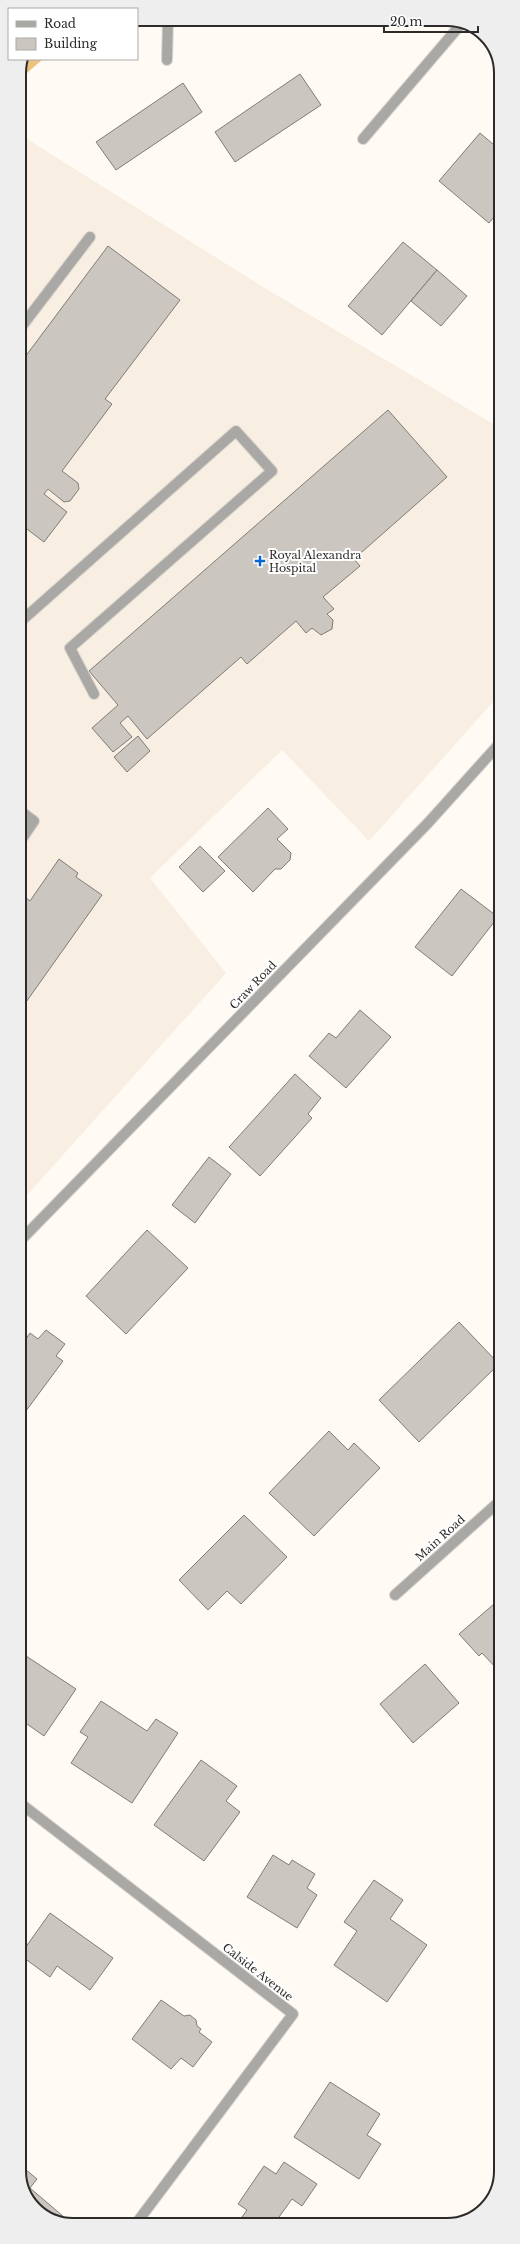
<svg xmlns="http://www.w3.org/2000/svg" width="520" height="2244" font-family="'Libre Baskerville',serif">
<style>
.built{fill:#f8eee2}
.green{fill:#edc17e}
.building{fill:#cbc6c0;stroke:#807c76}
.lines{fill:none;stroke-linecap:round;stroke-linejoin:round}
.lane-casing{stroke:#d9d5cf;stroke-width:12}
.street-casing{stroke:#d9d5cf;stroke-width:12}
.lane{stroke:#aaa8a5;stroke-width:10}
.street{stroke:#aaa8a5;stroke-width:10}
.poi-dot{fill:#0867d0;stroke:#fff;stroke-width:1.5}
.labels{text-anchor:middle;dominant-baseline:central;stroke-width:4;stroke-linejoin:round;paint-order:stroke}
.poi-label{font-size:11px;fill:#2d2b29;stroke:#fff;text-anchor:start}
.street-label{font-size:11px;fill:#2d2b29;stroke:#fff}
.rim{fill:none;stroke:#2d2b29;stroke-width:2}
</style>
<rect width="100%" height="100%" fill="#fffaf4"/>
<polygon class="built" points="19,134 263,287 500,428 500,694 369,841 282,750 150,878 226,973 20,1203"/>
<polygon class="green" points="25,59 43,59 19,80 19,73"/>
<g class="building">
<polygon points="300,74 321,105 235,162 215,132"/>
<polygon points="183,83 202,112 116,170 96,142"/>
<polygon points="480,133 500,150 500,210 489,223 439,181"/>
<polygon points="403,242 437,270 382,335 348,306"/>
<polygon points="108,246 180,300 105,399 112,404 62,471 78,483 79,489 70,501 64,502 48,489 44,494 67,512 44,542 19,523 19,365"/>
<polygon points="437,270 467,296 441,326 411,301"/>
<polygon points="388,410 447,477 354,559 360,566 323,597 334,609 327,614 333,620 332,629 321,635 312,628 306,633 296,621 247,664 241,657 147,739 128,716 120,723 132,737 113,752 92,728 118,705 89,671"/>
<polygon points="138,736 150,751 127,772 114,757"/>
<polygon points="268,808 288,829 277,839 291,853 290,860 281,869 275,869 253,892 218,857"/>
<polygon points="200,846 225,871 203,892 179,867"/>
<polygon points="59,859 78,873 76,877 102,895 19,1012 19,896 21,894 30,901"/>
<polygon points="461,889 498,917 452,976 415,947"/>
<polygon points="360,1010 391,1037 346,1088 309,1056 329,1033 336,1038"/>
<polygon points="295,1074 321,1098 308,1114 312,1118 260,1176 229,1147"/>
<polygon points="209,1157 231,1174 195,1223 172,1205"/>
<polygon points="147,1230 188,1268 126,1334 86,1296"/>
<polygon points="459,1322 499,1364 419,1442 379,1400"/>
<polygon points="46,1330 65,1344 56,1356 63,1361 20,1419 20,1347 30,1333 38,1339"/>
<polygon points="329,1431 348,1450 354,1443 380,1468 314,1536 269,1493"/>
<polygon points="244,1515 287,1557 241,1604 227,1591 208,1610 179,1580"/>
<polygon points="501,1598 501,1670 499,1671 482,1653 479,1656 459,1634"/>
<polygon points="20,1652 76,1689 44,1736 20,1719"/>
<polygon points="425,1664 459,1703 413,1743 380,1704"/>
<polygon points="101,1701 147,1731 156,1719 178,1733 132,1803 71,1763 88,1737 80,1732"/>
<polygon points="201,1760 237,1786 226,1801 240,1812 204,1861 154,1825"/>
<polygon points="273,1855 289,1865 292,1860 315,1874 307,1888 317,1895 297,1928 247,1897"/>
<polygon points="374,1880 403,1900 390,1919 427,1945 387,2002 334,1965 357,1931 344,1922"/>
<polygon points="50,1913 113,1958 90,1990 57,1966 50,1977 20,1955"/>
<polygon points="161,2000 184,2016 190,2015 196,2020 197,2026 201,2029 199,2032 212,2042 193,2067 181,2058 171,2069 132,2039"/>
<polygon points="330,2082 380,2114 367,2135 381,2144 359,2179 294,2137"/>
<polygon points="284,2162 317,2184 302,2206 292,2199 274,2224 237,2224 247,2210 238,2204 264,2166 276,2174"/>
<polygon points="25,2169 37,2179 30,2188 64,2217 60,2221 37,2211 20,2181 20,2175"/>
</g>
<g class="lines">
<g class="lane-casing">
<g id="lane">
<polyline points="19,330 90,237"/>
<polyline points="19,623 236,431 272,471 70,648 94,694"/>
<polyline points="19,810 34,821 19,843"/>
</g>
</g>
<g class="street-casing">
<g id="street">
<polyline points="167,60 168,19"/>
<polyline points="363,139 462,23"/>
<polyline points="20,1241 428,823 500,743"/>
<polyline points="395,1595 501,1500"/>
<polyline points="20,1803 293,2014 135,2225"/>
</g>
</g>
<use href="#lane" class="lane"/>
<use href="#street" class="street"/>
</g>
<path class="poi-dot" d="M258 555h4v4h4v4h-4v4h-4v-4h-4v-4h4z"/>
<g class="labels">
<g class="poi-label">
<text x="269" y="555">Royal Alexandra<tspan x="269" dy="13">Hospital</tspan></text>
</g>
<g class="street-label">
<text transform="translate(253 985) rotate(-46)">Craw Road</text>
<text transform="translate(440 1538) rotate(-42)">Main Road</text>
<text transform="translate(258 1972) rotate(38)">Calside Avenue</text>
</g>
</g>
<path d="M0 0H520V2244H0ZM73 26H447A47 47 0 0 1 494 73V2171A47 47 0 0 1 447 2218H73A47 47 0 0 1 26 2171V73A47 47 0 0 1 73 26Z" fill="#eee" fill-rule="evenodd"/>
<path class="rim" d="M73 26H447A47 47 0 0 1 494 73V2171A47 47 0 0 1 447 2218H73A47 47 0 0 1 26 2171V73A47 47 0 0 1 73 26Z"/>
<rect x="8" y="8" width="130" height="52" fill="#ffffff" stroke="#abaaa9"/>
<rect x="16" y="21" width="20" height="6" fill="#aaa8a5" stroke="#abaaa9"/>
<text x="44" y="28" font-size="12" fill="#2d2b29">Road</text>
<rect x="16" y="38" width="20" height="12" fill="#cbc6c0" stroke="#abaaa9"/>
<text x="44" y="48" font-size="12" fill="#2d2b29">Building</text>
<path d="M384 26v6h94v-6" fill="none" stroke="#2d2b29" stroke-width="2"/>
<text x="390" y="26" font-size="12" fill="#2d2b29" stroke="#ffffff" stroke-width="3" paint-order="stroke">20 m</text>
</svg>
